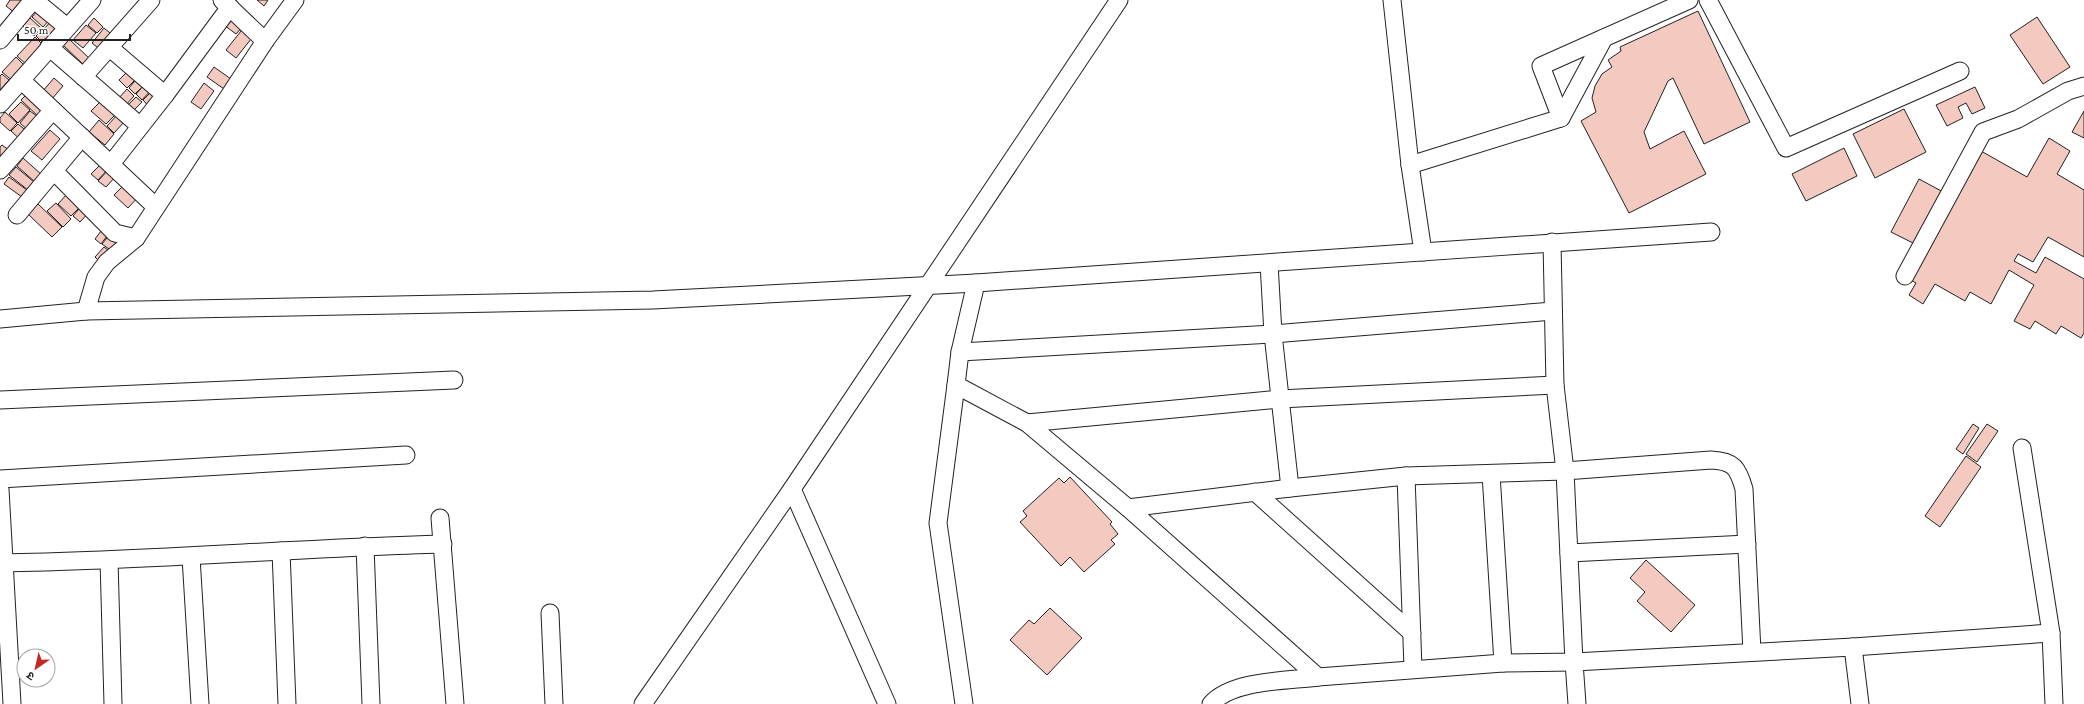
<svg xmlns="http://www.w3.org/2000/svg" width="2084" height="704" font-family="'Crimson Pro','Noto Sans Devanagari',serif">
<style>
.building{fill:#f3c9c0;stroke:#222}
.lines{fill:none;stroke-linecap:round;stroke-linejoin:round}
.minor-casing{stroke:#222;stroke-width:19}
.minor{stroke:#fff;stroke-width:17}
</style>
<rect width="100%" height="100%" fill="#fff"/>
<g class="building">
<polygon points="10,0 20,0 23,2 15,13 6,6"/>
<polygon points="257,0 268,0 264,6"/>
<polygon points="39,9 50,19 43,27 32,17"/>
<polygon points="1698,11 1750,122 1704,144 1673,78 1668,81 1644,132 1650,149 1684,131 1706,174 1629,213 1581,121 1596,112 1592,98 1595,86 1602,74 1612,67 1608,60 1621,51 1620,47"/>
<polygon points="232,14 245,24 236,34 224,25"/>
<polygon points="2037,17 2070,67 2043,84 2010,35"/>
<polygon points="30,18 41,28 34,36 23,26"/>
<polygon points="94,18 103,27 97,33 88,25"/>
<polygon points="51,21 61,30 54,38 44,29"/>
<polygon points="86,25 96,33 83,48 73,40"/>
<polygon points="245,26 255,34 236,58 226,50"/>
<polygon points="104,28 115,37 103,52 92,43"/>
<polygon points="42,30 52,39 46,46 36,36"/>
<polygon points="35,37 45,47 28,66 17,56"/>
<polygon points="68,38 92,61 86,67 62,44"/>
<polygon points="16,57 27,68 14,82 2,72"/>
<polygon points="214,67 231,79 224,89 207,77"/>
<polygon points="130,69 138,77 127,88 119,80"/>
<polygon points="2,74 9,80 0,90 0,76"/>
<polygon points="138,77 145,84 135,94 129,88"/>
<polygon points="54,78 63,86 51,100 42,92"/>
<polygon points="204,83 214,91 201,109 191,102"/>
<polygon points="145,84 151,90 142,100 136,94"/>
<polygon points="1975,87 1985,108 1972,114 1966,103 1958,107 1963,118 1947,126 1936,105"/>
<polygon points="127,89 134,96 125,106 118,99"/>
<polygon points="153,90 160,97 150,108 143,100"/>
<polygon points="30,91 50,109 41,119 21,100"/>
<polygon points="136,97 142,102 132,112 126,107"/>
<polygon points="103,99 117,113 106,124 91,111"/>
<polygon points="21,102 30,110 18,123 9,114"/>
<polygon points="1904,109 1926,152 1875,178 1853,134"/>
<polygon points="30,111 41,119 30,132 20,123"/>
<polygon points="2084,111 2084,138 2072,132"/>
<polygon points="5,112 17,123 10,131 0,122 0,118"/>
<polygon points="118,114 125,121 114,133 107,126"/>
<polygon points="99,120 114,134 105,145 89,132"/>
<polygon points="18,124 30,134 23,142 11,131"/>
<polygon points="50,130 60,139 42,160 31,151"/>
<polygon points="2049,138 2070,151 2057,174 2084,190 2084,257 2048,237 2033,262 2018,254 2014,261 2036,273 2045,257 2084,279 2084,333 2081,338 2061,326 2056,334 2035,321 2030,329 2014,321 2034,285 2009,270 1991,304 1970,292 1965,301 1935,284 1923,304 1909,295 1916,283 1907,278 1981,151 2027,177"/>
<polygon points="2,145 13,153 0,165 0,147"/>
<polygon points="1844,148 1857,176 1806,201 1792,174"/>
<polygon points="23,158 42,175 35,182 17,166"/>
<polygon points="103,162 109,168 98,180 91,174"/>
<polygon points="16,167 34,182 28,190 9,175"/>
<polygon points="110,168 117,175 106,187 98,181"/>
<polygon points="9,177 27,190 22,197 4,184"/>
<polygon points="1919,179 1945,193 1917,245 1891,232"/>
<polygon points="126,183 139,196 128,208 114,195"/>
<polygon points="67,194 81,206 71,216 58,204"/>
<polygon points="56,203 71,219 63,227 47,211"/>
<polygon points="38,204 62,227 52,237 28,214"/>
<polygon points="83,204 91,210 80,222 73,216"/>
<polygon points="104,227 110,232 101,244 95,239"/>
<polygon points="111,233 121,241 113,252 102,244"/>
<polygon points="104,247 109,251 100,262 95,257"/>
<polygon points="1973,424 1979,428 1963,454 1956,449"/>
<polygon points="1987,424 1998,431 1977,462 1966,454"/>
<polygon points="1966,456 1981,467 1940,527 1925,516"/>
<polygon points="1070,477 1112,522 1110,524 1118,534 1111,540 1115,544 1084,572 1070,557 1061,566 1020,522 1027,516 1023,511 1059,478 1064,483"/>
<polygon points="1646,560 1695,605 1671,632 1637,601 1645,592 1630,578"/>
<polygon points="1050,608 1082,638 1047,675 1010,640 1029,620 1034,624"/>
</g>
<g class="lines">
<g class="minor-casing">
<g id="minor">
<polyline points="34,0 67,27"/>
<polyline points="222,0 265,41"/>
<polyline points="1392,0 1410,165 1423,252"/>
<polyline points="1708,0 1786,148 1960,71"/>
<polyline points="0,40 33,0"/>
<polyline points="49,47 140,126"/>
<polyline points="110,48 165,95"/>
<polyline points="83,77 151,0"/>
<polyline points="21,80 156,207"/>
<polyline points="0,104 92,0"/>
<polyline points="1561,118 1604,38"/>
<polyline points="111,164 165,95 230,7"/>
<polyline points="1410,165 1561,118 1541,66 1689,0"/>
<polyline points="0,170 53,110"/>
<polyline points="54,171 115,233 136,238"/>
<polyline points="17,215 82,137"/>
<polyline points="1269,263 1273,334 1290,488"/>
<polyline points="1905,276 1983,132 2018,119 2068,91 2084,86"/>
<path d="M976,283L960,352L956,385L1027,423L1128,508L1318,677C1287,681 1232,680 1211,704"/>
<polyline points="86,311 96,277 107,262 136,238 265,41 295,0"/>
<polyline points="0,319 86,311 653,300 976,283 1711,232"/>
<polyline points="960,352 1273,334 1553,311"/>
<polyline points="956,385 938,523 964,704"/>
<polyline points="0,400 454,380"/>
<polyline points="1027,423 1280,399 1555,385"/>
<polyline points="2022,448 2051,633 2054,704"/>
<polyline points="1491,474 1503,663"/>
<polyline points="1406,476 1413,668"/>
<polyline points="0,479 406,455"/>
<polyline points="0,489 12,704"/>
<polyline points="792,489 887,704"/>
<polyline points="1255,492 1412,633"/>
<path d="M1128,508L1290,488L1406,476L1565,471L1711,460C1734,461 1738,468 1744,489L1752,652"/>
<polyline points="440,518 455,704"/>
<polyline points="365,546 371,704"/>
<polyline points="281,551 287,704"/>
<polyline points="1569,553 1747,544"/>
<polyline points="191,557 200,704"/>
<polyline points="109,560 113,704"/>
<path d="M0,563C148,561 295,548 443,544"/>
<polyline points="550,613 554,704"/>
<polyline points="1853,647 1860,704"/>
<polyline points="1318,677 1503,663 1574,662 1565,471 1555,385 1552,242"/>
<polyline points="643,704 792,489 1119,0"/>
<polyline points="1577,704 1574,662 1853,647 2051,633"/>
</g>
</g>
<use href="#minor" class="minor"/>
</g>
<g transform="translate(36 668) rotate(214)"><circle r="19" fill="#ffffff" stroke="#a7a7a7"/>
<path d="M0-3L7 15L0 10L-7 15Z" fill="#c62828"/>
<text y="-6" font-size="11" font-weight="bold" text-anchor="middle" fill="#222222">उ</text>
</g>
<path d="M18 34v6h112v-6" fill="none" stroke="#222222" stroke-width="2"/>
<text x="24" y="34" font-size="12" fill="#222222" stroke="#ffffff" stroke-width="3" paint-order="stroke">50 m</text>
</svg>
